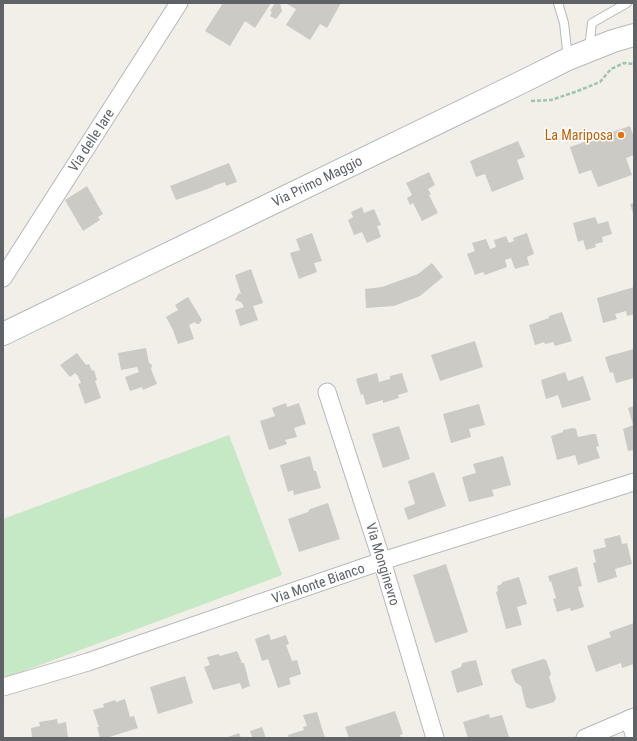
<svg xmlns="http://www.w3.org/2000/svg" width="637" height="741" font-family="'Roboto Condensed',sans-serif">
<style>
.green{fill:#c5e8c5}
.building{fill:#cccac5}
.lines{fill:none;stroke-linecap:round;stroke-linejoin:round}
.lane-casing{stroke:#b5b8bc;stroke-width:10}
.street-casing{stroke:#b5b8bc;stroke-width:19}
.secondary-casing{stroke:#b6babf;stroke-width:24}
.path{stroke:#9cc7a9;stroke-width:2.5;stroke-dasharray:4 2;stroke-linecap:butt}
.lane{stroke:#fff;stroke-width:8}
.street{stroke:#fff;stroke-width:17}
.secondary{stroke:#fff;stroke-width:22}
.food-dot{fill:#e8710a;stroke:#fff;stroke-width:1.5}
.labels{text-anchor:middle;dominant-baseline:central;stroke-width:3;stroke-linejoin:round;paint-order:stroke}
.food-label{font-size:14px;fill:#c56008;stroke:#fff;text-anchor:end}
.street-label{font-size:14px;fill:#5f6368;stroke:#fff}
</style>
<rect width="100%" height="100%" fill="#f1efe8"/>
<polygon class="green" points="229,435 282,575 5,678 3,672 3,519"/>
<g class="building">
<polygon points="223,3 271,3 255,28 245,21 230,46 205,31"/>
<polygon points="275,3 280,3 282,11 276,19 270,16 272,12 270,11"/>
<polygon points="285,3 341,3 327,28 320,24 310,40 286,25 296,9"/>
<polygon points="630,126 634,137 634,155 626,158 632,175 598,187 591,170 579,174 570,147 587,141 587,143 613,134 612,132"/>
<polygon points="518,141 525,157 517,160 524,179 492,192 485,174 476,177 470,161"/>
<polygon points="229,163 237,182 226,186 225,182 213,186 213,187 176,200 170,186"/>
<polygon points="429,172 435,185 428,189 431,194 429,195 438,213 422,221 413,203 410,205 407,198 412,195 406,183"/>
<polygon points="87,186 103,214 98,217 100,220 83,231 65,200"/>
<polygon points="634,203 634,216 630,204"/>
<polygon points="362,207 364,213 374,209 381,225 377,226 381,237 367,243 362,232 354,235 348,220 353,217 351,212"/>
<polygon points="595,217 598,224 608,221 612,234 602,237 603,242 595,244 596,247 586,250 583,240 578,242 573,223"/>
<polygon points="312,233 322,261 314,263 317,272 299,279 290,253 300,250 296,239"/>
<polygon points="527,233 534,254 527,257 529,265 515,269 511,258 505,260 507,267 485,275 483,272 475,275 467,254 475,251 472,243 486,239 490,249 496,247 494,240 506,236 509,243 514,241 513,238"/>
<polygon points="432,263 443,277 420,296 394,306 366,308 365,289 382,287 418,274"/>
<polygon points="251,269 263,303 253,306 258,320 240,326 235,310 244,307 241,302 235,300 239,293 241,294 235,275"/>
<polygon points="634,287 634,314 627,316 626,311 615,314 617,319 603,323 597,298"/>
<polygon points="188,297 202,320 199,324 196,324 195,322 189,325 194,339 178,344 173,330 166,317 178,310 175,305"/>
<polygon points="562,312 572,341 555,346 553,342 545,344 544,342 535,345 529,325 549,318 549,316"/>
<polygon points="475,341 483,367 440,381 431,355"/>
<polygon points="146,348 149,363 152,365 151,369 157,384 143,390 142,387 130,391 125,377 139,372 137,367 121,370 118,353"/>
<polygon points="634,349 634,378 616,383 613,372 610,373 605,357"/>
<polygon points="77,353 86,365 89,364 92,371 94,370 97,380 95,381 101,398 85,404 78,384 81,383 78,376 75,373 70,377 60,365"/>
<polygon points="565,372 568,381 583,376 591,400 562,408 558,395 546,399 541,380"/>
<polygon points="377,373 379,382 390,379 390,376 402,373 408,392 398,395 399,398 383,403 383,400 366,405 363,394 361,395 356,379"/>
<polygon points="286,403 287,407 299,403 306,424 294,428 297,437 285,440 287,444 269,450 260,421 275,416 272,408"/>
<polygon points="479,404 485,425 469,429 471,437 451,443 443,414"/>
<polygon points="634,406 634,450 628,451 623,429 633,425 628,408"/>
<polygon points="399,426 410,459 383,468 372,434"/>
<polygon points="573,428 576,429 578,437 593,434 596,434 599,446 596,447 600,458 578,465 575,455 557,460 551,436 563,432 563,430"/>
<polygon points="310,456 314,471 316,471 321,488 294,495 293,490 288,492 280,465"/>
<polygon points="503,456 511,485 492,490 494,496 469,502 462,477 476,473 473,464"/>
<polygon points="434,472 446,506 408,520 404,508 415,504 408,481"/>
<polygon points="328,503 340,539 299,552 288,519 308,512 310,509"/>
<polygon points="620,535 622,544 627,543 632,564 615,569 617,577 598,583 593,563 596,562 593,550 606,547 604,539"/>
<polygon points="446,564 468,632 435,643 413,575"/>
<polygon points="577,567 582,586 578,587 584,607 571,611 570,608 557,612 553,599 556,598 551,581 550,582 548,576"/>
<polygon points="519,577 527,604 517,607 522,625 506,629 496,592 498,591 497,586 502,584 502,582"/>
<polygon points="634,623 634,664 622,668 621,663 596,672 587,646 611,637 609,632"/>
<polygon points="269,634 271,640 286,635 289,644 286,645 292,661 297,660 301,674 289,678 291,684 278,688 268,659 262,661 255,639"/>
<polygon points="237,651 242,663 244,663 250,686 242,689 240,683 213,690 204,667 210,665 207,657 219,654 220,656"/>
<polygon points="543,659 546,660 551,674 549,677 556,698 554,702 531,709 526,707 521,686 515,682 511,671 512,669"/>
<polygon points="476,660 483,685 457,693 451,671 461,667 462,663"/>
<polygon points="185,676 193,703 158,714 150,687"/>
<polygon points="125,699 130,717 134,716 138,728 106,738 100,738 97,727 99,727 93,710 104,707 103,704 115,700 116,702"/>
<polygon points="395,711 403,734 400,735 401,738 386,738 386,737 383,738 349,738 345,727"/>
<polygon points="317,712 325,738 289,738 288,735 304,730 303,727 307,726 303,715"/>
<polygon points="489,714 490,718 502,715 509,737 504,738 468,738 463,722"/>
<polygon points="57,719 58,724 66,722 68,738 32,738 31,728 40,726 39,722"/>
<polygon points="262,727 266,738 249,738 252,737 250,731"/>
<polygon points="239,733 241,738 225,738"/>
</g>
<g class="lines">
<g class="lane-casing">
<g id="lane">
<polyline points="558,3 564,23 568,58"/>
<polyline points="589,48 592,23 627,3"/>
</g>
</g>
<g class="street-casing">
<g id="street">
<polyline points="3,278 179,3"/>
<polyline points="327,392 382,561 435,738"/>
<polyline points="3,687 88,662 382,561 634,482"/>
<polyline points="629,719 634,734"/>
<polyline points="585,738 634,717"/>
</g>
</g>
<g class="secondary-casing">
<polyline id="secondary" points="3,334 524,81 568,59 613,41 634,35"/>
</g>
<polyline class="path" points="531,101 551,100 575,92 600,82 611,69 624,63 634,64"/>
<use href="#lane" class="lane"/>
<use href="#street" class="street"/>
<use href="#secondary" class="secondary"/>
</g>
<circle class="food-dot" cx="621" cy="135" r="4"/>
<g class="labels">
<g class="food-label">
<text x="613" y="135">La Mariposa</text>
</g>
<g class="street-label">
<text transform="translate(91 140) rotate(-57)">Via delle Iare</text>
<text transform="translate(317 181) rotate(-26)">Via Primo Maggio</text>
<text transform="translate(383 564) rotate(73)">Via Monginevro</text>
<text transform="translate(318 583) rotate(-19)">Via Monte Bianco</text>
</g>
</g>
<rect width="637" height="741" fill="none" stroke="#5f6368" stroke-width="8"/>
</svg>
